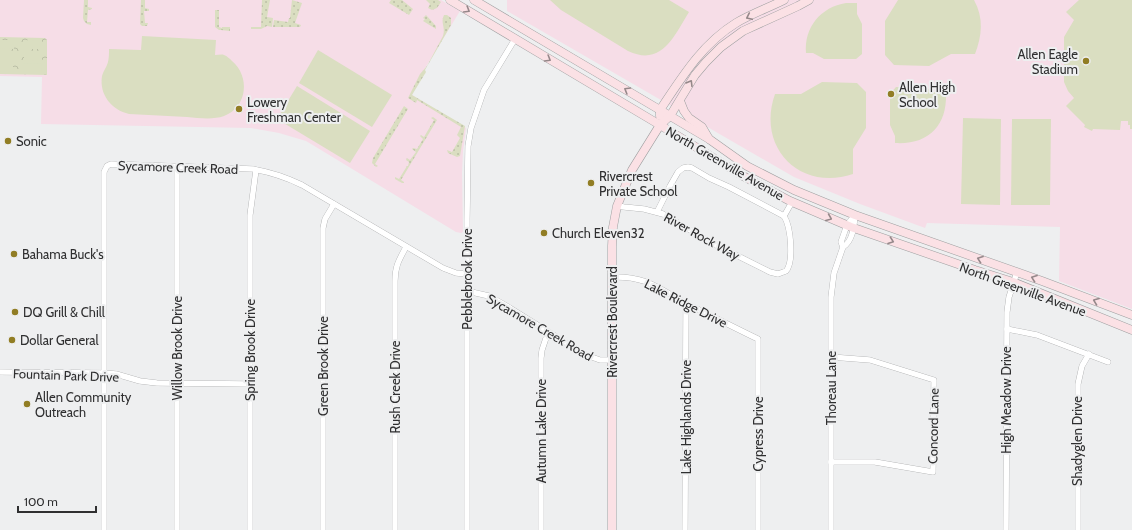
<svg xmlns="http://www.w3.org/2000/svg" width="1132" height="530" font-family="Cabin,sans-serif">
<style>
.education{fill:#f6dde7}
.grass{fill:url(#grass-dots)}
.forest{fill:url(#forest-crowns)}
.garden{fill:#dadec1}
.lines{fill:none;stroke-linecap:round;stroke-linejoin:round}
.street-casing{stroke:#9e9fa0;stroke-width:6}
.secondary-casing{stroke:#9e9fa0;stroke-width:9}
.street{stroke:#fff;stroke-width:5.5}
.secondary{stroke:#fbe1e5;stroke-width:8}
.oneway{stroke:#95888a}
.poi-dot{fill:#917d24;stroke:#eeeff0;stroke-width:1.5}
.labels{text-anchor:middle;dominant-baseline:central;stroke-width:4;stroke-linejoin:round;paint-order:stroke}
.poi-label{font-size:13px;fill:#2f2f30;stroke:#eeeff0;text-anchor:start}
.street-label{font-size:13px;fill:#2f2f30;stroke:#eeeff0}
</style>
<defs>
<pattern id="grass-dots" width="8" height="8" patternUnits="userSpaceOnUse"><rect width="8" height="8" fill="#dadec1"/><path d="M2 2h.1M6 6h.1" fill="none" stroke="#bbbfa6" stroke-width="1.8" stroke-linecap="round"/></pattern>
<pattern id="forest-crowns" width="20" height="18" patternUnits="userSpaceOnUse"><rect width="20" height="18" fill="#dadec1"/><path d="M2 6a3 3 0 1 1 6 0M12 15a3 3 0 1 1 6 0" fill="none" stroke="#bbbfa6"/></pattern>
</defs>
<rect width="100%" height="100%" fill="#eeeff0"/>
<g class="education">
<polygon points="0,0 441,0 460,11 424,70 412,95 466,128 463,151 462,173 463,232 461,233 456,232 316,147 306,141 279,133 251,128 41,124 42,77 0,76"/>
<polygon points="507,0 1132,0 1132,309 1059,281 1060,227 927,223 925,228 860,204 794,177 507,11"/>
</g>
<g class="grass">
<polygon points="84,0 88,0 88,7 92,8 92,9 88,10 87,22 91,22 91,25 87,24 84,21 83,18"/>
<polygon points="141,0 145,0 145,8 149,9 149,11 144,11 145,23 148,23 147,26 142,26 140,24"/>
<polygon points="262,0 270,0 267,17 273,18 272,27 267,26 261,29 251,29 251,27 261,27"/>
<polygon points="292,0 302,3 295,23 301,25 300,27 273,27 274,20 288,22 289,18 290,18"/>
<polygon points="391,0 402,0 413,9 409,15 389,3"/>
<polygon points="426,0 438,0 441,2 437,8 432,10 428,8 430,4"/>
<polygon points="215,10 219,10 219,27 222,28 222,27 230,27 230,31 221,30 219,30 215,27"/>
<polygon points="426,15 436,26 436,29 423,21 425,19 423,18"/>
<path d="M444,15H447L451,18V25L425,70L426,72L412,95L465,126L460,156L457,157L448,153L447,150L452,152L460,138L457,135L461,127L417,100L416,103L408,98L420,74L427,66L443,36C446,27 440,23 444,15Z"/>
<polygon points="404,106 408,109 375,164 378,166 376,167 372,163 373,158"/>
<polygon points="433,117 437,120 401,180 404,182 404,183 402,183 395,179 395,177 399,179 407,166 408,166 409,162 406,160 407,158 410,160 416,152 412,149 413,148 417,149 423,139 420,136 421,135 424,137 434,120 431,118"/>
</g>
<polygon class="forest" points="0,37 45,38 47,40 47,75 0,74"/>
<g class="garden">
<path d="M550,0H669L689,12C674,36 662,67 628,51L561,10Z"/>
<path d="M898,0H974C984,18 982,36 975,54H951L929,66L894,65L885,55V21Z"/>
<polygon points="1079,0 1132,0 1132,129 1130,129 1130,125 1128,125 1128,121 1121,121 1120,130 1093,129 1092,131 1084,127 1085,125 1066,106 1074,98 1068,91 1064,82 1064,37 1074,20 1066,12"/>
<path d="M846,3H857V14L862,24V54L856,59H824L813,53H806C804,27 821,7 846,3Z"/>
<path d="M142,36L216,40L215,55C218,55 222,54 224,55C227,56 230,59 232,61C250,76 248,107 224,116C213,120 199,118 187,117C168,116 149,115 129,114C112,110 99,95 102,76C103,71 107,67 108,62C109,58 109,53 109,49L141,50Z"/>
<polygon points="0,40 14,40 14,49 0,48"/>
<polygon points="24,40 42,41 42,49 24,49"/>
<polygon points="318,50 392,95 372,127 299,83"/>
<rect x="0" y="52" width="14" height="8"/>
<polygon points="24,52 42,52 42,61 24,60"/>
<polygon points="0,63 13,63 13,72 0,71"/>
<polygon points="23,63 42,64 41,72 23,72"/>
<path d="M822,82L857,83L866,92V128L853,149V174C800,192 756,147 775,94H801Z"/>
<polygon points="297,86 370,131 350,163 277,119"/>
<path d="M896,87L927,88L938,94H946C947,127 927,145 895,143V136L890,125V94Z"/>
<polygon points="963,118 1001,119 1000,205 961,204"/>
<polygon points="1012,119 1051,119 1050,205 1011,205"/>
</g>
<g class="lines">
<g class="street-casing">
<g id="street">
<path d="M617,206L624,207L644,209L663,214L712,243L770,272L778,274L786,271C794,262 791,227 784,216L792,202"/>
<polyline points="657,212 670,186 678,172 683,168 688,167 692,168 709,178 729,187 784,216"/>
<path d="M843,247C853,241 854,226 855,215"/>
<path d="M612,277C648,276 659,289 689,305C712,316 735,328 758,339V530"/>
<polyline points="467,291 489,296 510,308 586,355 600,360 612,360"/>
<polyline points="1007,329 1037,335 1108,362"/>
<polyline points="0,372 104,373 116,374 140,381 157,383 250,384"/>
<polyline points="831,462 875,462 933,472 934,380 870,360 831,357"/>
<path d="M104,530V172L107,166L111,164L253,169C270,172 286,177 302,185L443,268L456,273L467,274"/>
<polyline points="177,530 177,167"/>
<polyline points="250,530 250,215 256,170"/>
<polyline points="323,530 323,228 325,219 334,204"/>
<path d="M395,530V281C395,266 399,260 406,247"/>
<polyline points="467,530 467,219 468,146 471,128 484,90 515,39"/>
<polyline points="541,530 541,358 542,350 548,332"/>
<polyline points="685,530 686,303"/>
<polyline points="831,530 831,297 834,273 843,247 841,242 847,225 855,215"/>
<polyline points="1006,530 1007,312 1009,297 1017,272"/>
<polyline points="1078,530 1078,384 1082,366 1089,354"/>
</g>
</g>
<g class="secondary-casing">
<g id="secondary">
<polyline points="450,0 660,125 743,176 790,201 851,227 975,270 1013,282 1132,330"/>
<polyline points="474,0 709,139 747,166 794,190 855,215 1042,281 1132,315"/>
<polyline points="680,101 684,111 689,118 702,127 709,139"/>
<path d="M660,116V110C682,77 702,44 736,23C751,14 768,8 784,0"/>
<polyline points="612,530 612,246 613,227 617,206 632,170 660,125 670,116 695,75 706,62 721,47 743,31 798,6 809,0"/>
</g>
</g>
<use href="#street" class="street"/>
<use href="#secondary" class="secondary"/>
</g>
<defs><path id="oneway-chevron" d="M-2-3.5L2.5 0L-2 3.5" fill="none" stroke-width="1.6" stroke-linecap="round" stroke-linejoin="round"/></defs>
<g class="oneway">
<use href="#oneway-chevron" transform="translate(467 10) rotate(31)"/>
<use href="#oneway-chevron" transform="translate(749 17) rotate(155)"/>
<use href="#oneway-chevron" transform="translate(548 59) rotate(31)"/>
<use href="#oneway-chevron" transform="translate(690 83) rotate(-59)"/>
<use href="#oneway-chevron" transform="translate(627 90) rotate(-149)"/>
<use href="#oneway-chevron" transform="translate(829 218) rotate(23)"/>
<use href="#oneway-chevron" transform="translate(891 241) rotate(20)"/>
<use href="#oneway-chevron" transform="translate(980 259) rotate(-160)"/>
<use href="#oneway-chevron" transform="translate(1034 278) rotate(-160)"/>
<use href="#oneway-chevron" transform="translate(1096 301) rotate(-159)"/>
</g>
<g class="poi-dot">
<circle cx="1086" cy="61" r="4"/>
<circle cx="891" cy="94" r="4"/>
<circle cx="239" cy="109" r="4"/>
<circle cx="8" cy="141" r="4"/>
<circle cx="591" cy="183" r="4"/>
<circle cx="544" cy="233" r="4"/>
<circle cx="14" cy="254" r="4"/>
<circle cx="15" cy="312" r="4"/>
<circle cx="12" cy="340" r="4"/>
<circle cx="27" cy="404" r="4"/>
</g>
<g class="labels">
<g class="poi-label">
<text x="1078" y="54" text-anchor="end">Allen Eagle<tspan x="1078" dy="15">Stadium</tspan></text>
<text x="899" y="87">Allen High<tspan x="899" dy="15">School</tspan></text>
<text x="247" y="102">Lowery<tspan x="247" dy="15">Freshman Center</tspan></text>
<text x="16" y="141">Sonic</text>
<text x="599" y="176">Rivercrest<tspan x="599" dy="15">Private School</tspan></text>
<text x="552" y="233">Church Eleven32</text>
<text x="22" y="254">Bahama Buck's</text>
<text x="23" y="312">DQ Grill &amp; Chill</text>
<text x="20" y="340">Dollar General</text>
<text x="35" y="397">Allen Community<tspan x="35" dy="15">Outreach</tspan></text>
</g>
<g class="street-label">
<text transform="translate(725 163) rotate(30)">North Greenville Avenue</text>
<text transform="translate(178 167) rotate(2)">Sycamore Creek Road</text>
<text transform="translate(702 236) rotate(29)">River Rock Way</text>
<text transform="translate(467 279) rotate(-90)">Pebblebrook Drive</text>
<text transform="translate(1023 289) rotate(20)">North Greenville Avenue</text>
<text transform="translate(686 303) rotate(27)">Lake Ridge Drive</text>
<text transform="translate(612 322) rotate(-90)">Rivercrest Boulevard</text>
<text transform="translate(540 327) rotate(30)">Sycamore Creek Road</text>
<text transform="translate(177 348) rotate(-90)">Willow Brook Drive</text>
<text transform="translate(250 350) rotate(-90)">Spring Brook Drive</text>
<text transform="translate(323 366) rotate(-90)">Green Brook Drive</text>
<text transform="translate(66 375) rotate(2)">Fountain Park Drive</text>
<text transform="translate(395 387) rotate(-90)">Rush Creek Drive</text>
<text transform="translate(831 388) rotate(-90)">Thoreau Lane</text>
<text transform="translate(1006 400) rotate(-90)">High Meadow Drive</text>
<text transform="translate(686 417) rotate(-90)">Lake Highlands Drive</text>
<text transform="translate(933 426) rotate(-89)">Concord Lane</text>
<text transform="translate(541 431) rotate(-90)">Autumn Lake Drive</text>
<text transform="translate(758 434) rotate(-90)">Cypress Drive</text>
<text transform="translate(1077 441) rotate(-90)">Shadyglen Drive</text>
</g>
</g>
<path d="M18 506v6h78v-6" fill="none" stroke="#2f2f30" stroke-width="2"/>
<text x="24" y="506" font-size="12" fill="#2f2f30" stroke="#eeeff0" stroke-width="3" paint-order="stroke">100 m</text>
</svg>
